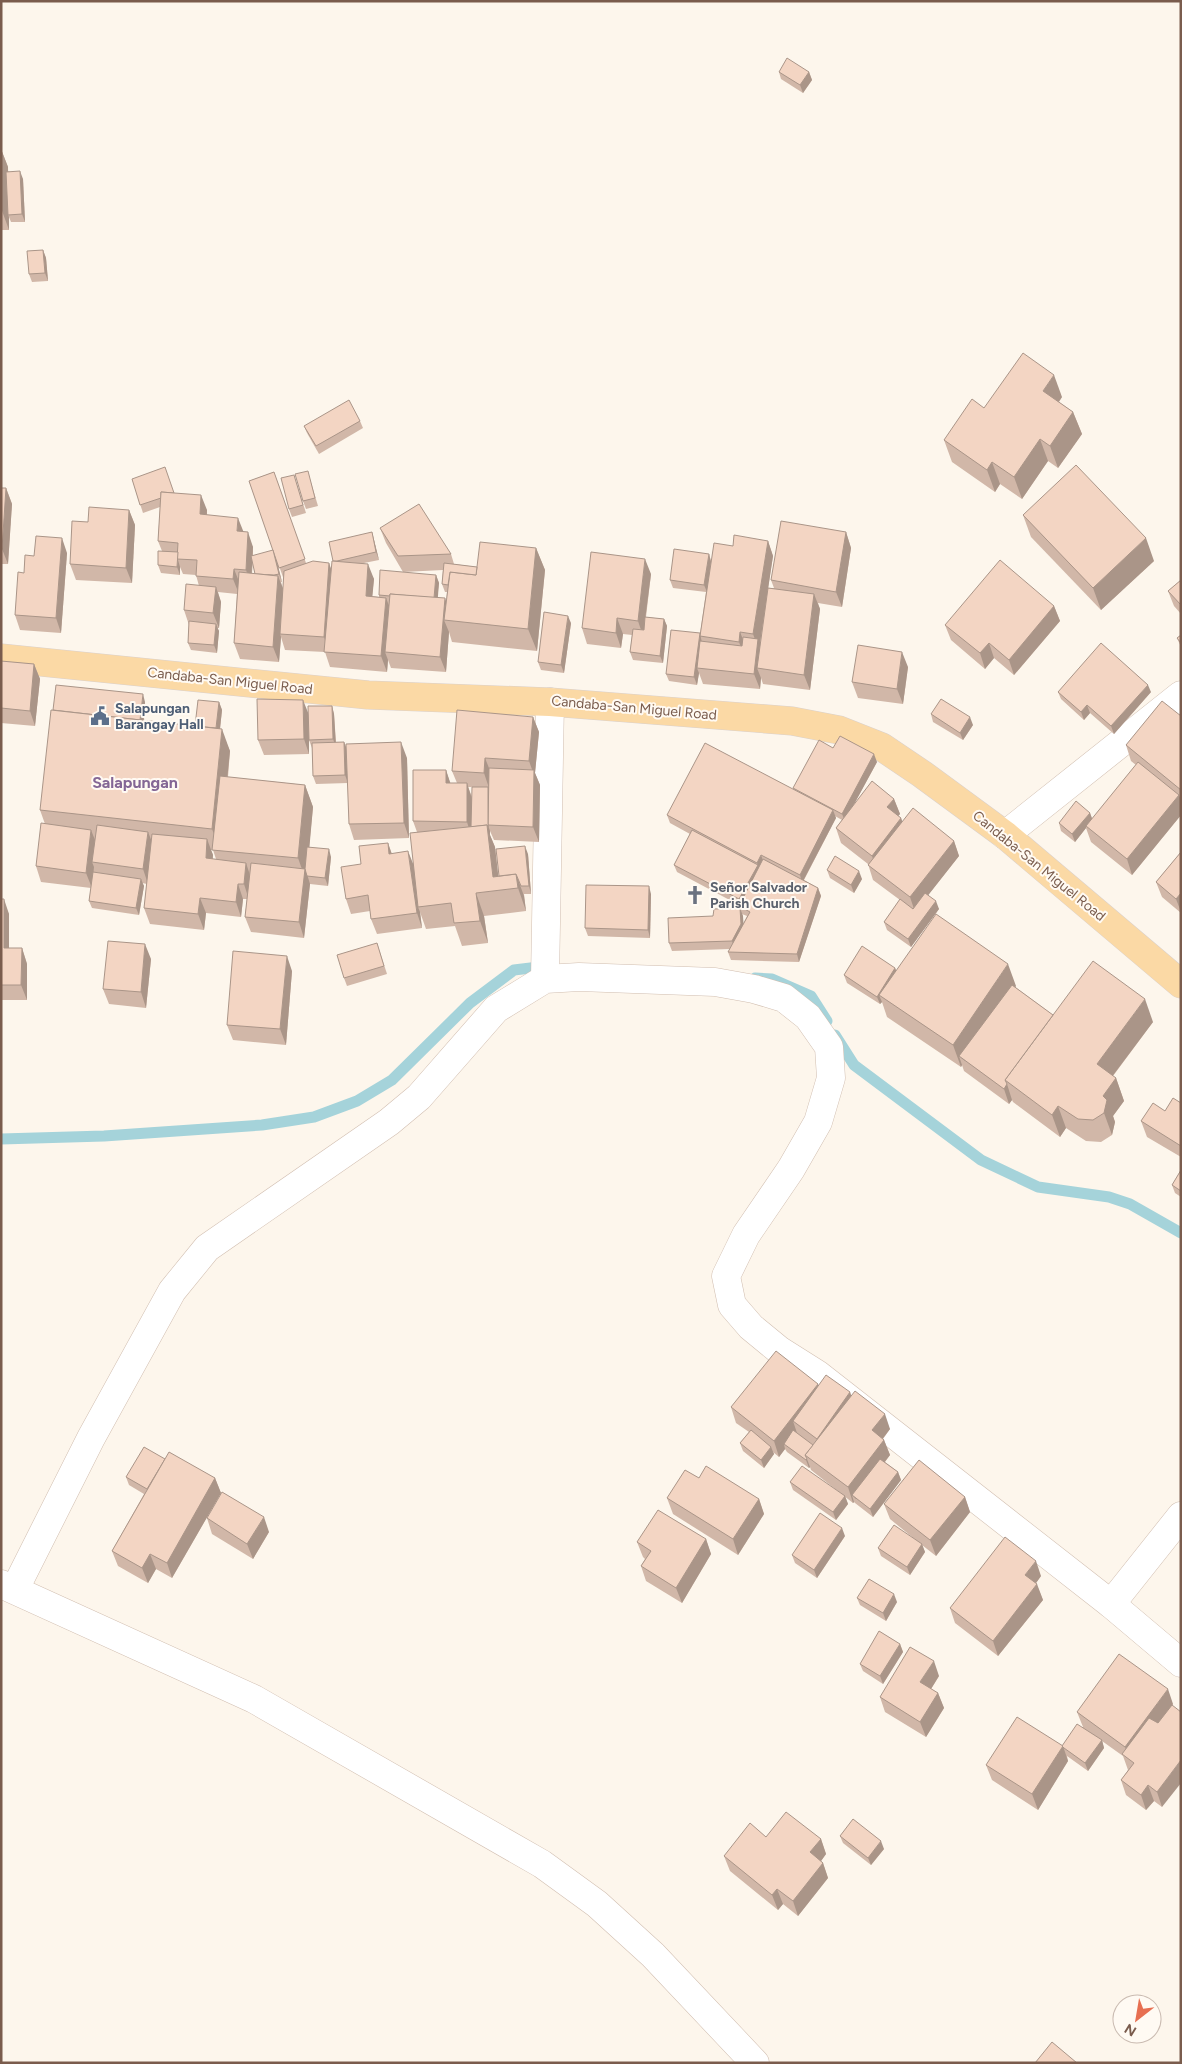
<svg xmlns="http://www.w3.org/2000/svg" width="1182" height="2064" font-family="Figtree,sans-serif">
<style>
.lines{fill:none;stroke-linecap:round;stroke-linejoin:round}
.stream{stroke:#a5d3da;stroke-width:11}
.minor-casing{stroke:#d1beb0;stroke-width:29}
.major-casing{stroke:#dad1cd;stroke-width:29}
.minor{stroke:#fff;stroke-width:28}
.major{stroke:#fbd9a5;stroke-width:28}
.wall{fill:#d1b7a8;fill-rule:evenodd}
.shaded-wall{fill:#aa9588}
.building{fill:#f3d5c3;stroke:#aa9588}
.labels{text-anchor:middle;dominant-baseline:central;stroke-width:4;stroke-linejoin:round;paint-order:stroke}
.street-label{font-size:14px;fill:#7a5c4d;stroke:#fffaf3}
.service-label{font-size:14px;font-weight:bold;fill:#4e5e75;stroke:#fffaf3;text-anchor:start}
.worship-label{font-size:14px;font-weight:bold;fill:#5b616d;stroke:#fffaf3;text-anchor:start}
.quarter-label{font-size:16px;font-weight:bold;fill:#846695;stroke:#fffaf3}
</style>
<rect width="100%" height="100%" fill="#fdf6ec"/>
<g class="lines">
<g class="stream">
<polyline points="755,978 772,979 811,996 827,1021"/>
<polyline points="835,1035 854,1065 981,1160 1038,1187 1109,1197 1130,1204 1181,1233"/>
<polyline points="1,1139 104,1136 262,1125 314,1117 357,1101 392,1080 470,1003 514,970 547,966"/>
</g>
<g class="minor-casing">
<g id="minor">
<polyline points="1005,835 1181,695"/>
<polyline points="545,979 550,702"/>
<polyline points="1,1584 254,1699 542,1864 597,1904 653,1955 755,2063"/>
<polyline points="15,1589 91,1438 172,1291 207,1248 389,1122 419,1097 496,1009 545,979 579,977 715,982 754,989 784,998 808,1017 829,1047 831,1078 818,1122 791,1169 746,1235 726,1276 732,1305 751,1327 779,1350 817,1374 1111,1604 1181,1663"/>
<polyline points="1111,1604 1181,1516"/>
</g>
</g>
<g class="major-casing">
<polyline id="major" points="1,658 368,695 550,702 792,721 839,730 882,747 922,774 1005,835 1181,984"/>
</g>
<use href="#minor" class="minor"/>
<use href="#major" class="major"/>
</g>
<g class="wall">
<polygon points="779,72 809,72 812,80 803,93 781,79"/>
<polygon points="1,149 8,167 8,171 23,179 25,222 11,222 9,217 9,230 1,230"/>
<polygon points="43,250 46,258 48,281 32,282 29,274"/>
<polygon points="1062,397 1059,402 1073,412 1082,434 1058,468 1048,461 1022,499 1000,484 995,492 952,462 944,440 984,408"/>
<polygon points="360,421 363,428 319,454 307,433 304,426"/>
<path d="M274,472L306,563H329L331,569L333,561L372,532L379,560L364,563L374,579L372,596L379,597V595L436,575L439,583L437,598H445L446,603L447,592H445L442,584L443,570L403,572L386,543L380,528L451,554L454,564L477,567L536,548L545,570L537,651L452,642L449,632L446,672L391,668L388,660L387,672L330,667L325,652L285,650L281,637L279,662L240,659L234,643L237,594L218,592L221,602L219,628H217L219,631L217,653L191,650L188,643L189,625L184,610L199,586L196,575L183,574L180,567V575L161,573L158,565L162,551L158,541L160,507L143,513L132,479L174,493L207,510V515L243,532L253,547V555L276,558L282,582H281L283,589L284,580L249,481ZM253,562L255,574L252,573Z"/>
<polygon points="294,475 306,513 292,517 289,509"/>
<polygon points="310,479 318,506 306,509 303,501"/>
<polygon points="1,488 6,488 12,504 8,564 1,564"/>
<polygon points="129,510 135,525 132,583 76,580 70,564 88,522"/>
<polygon points="1023,515 1154,561 1101,610 1031,537"/>
<path d="M846,532L851,548L842,607L818,603L820,609L810,690L763,684L761,678L760,689L703,684L699,673L697,685L669,681L666,674L700,634L706,592L673,588L670,580L709,554L711,561L733,546L768,541L773,556L768,588H774L771,580ZM765,610L760,645V643Z"/>
<polygon points="67,553 61,633 20,630 15,615 24,573 34,556"/>
<polygon points="651,574 646,617 664,619 667,626 663,663 633,660 630,652 632,635 623,634 621,648 587,644 582,628"/>
<polygon points="1181,580 1181,614 1174,606 1168,591"/>
<polygon points="1054,606 1060,621 1014,675 994,658 985,669 951,640 945,625"/>
<polygon points="571,623 564,673 541,670 538,662"/>
<polygon points="1181,635 1181,647 1177,638"/>
<polygon points="1,661 34,664 40,679 35,726 1,723"/>
<polygon points="908,667 903,704 858,698 852,682"/>
<polygon points="1058,692 1151,692 1114,734 1090,713 1084,720 1061,699"/>
<path d="M145,702L144,720L195,726L219,702L222,710L220,729L230,751L228,777L305,785L313,807L309,847L331,857L328,886L310,884L304,938L251,932L245,917L247,899H243L241,917L206,913L204,930L150,924L144,908L147,884L142,883L144,886L139,915L92,908L89,901L91,888L41,882L36,866L45,824L40,810ZM211,850H213L216,859H213V855Z"/>
<polygon points="332,706 334,714 336,742 344,742 347,749 407,758 409,838 354,840 349,824 348,783 316,784 313,776 312,748 309,740 309,729 309,754 264,755 258,740 308,714"/>
<polygon points="931,714 973,725 963,740 933,722"/>
<polygon points="1181,716 1181,815 1132,875 1091,842 1086,828 1075,842 1061,831 1059,823 1090,813 1092,819 1136,765 1131,761 1126,745"/>
<path d="M533,717L539,732L535,773L540,785L539,842L494,840L490,831V835L495,847L498,876L528,854L531,894H524L526,911L484,916L488,943L462,946L455,926L426,929L420,912L422,928L377,934L371,919L370,911L351,914L346,899L361,864L388,843L392,854L413,865L417,832L413,821L446,770L450,783H457L452,771ZM468,787H472V797Z"/>
<path d="M833,748L877,762L853,806L894,799L900,814L898,816L901,818L902,821L954,841L959,856L928,895L939,909L911,947L887,930L884,922L900,900L873,880L868,864L841,843L836,828L842,820L835,816L836,818L804,880L818,888L821,896L799,962L731,960L728,952L730,949L672,951L669,943L713,916L740,908L739,905L677,872L674,865L690,834L670,823L667,815L794,790L793,788ZM742,914L747,916L743,924V916Z"/>
<polygon points="1181,852 1181,913 1162,897 1156,882"/>
<polygon points="827,870 862,879 854,893 830,878"/>
<polygon points="651,894 650,938 588,936 585,928"/>
<polygon points="1,899 9,914 9,948 22,948 27,964 27,1000 1,1000"/>
<polygon points="377,943 387,974 347,986 344,978"/>
<polygon points="151,959 146,1008 109,1004 103,989"/>
<polygon points="895,968 896,970 1016,986 1015,987 1053,1015 1153,1022 1113,1076 1116,1078 1124,1101 1113,1116 1115,1122 1112,1135 1101,1142 1086,1141 1066,1128 1060,1137 1013,1102 1012,1100 1009,1104 964,1071 962,1065 961,1067 887,1017 882,1002 880,1004 847,983 844,975"/>
<polygon points="292,971 286,1045 233,1040 227,1025"/>
<polygon points="1181,1103 1181,1157 1147,1137 1141,1121 1165,1111"/>
<polygon points="1181,1170 1181,1197 1175,1193 1172,1185"/>
<polygon points="819,1386 850,1392 851,1396 890,1429 883,1439 884,1440 890,1455 885,1462 898,1472 901,1480 873,1517 855,1503 854,1502 853,1503 811,1470 810,1467 809,1468 787,1452 785,1449 779,1457 773,1452 774,1454 764,1468 743,1451 740,1443 749,1432 736,1423 731,1407"/>
<polygon points="165,1459 215,1478 221,1493 172,1578 156,1569 148,1583 118,1566 112,1551 144,1494 129,1485 126,1477"/>
<polygon points="699,1478 759,1499 764,1514 738,1555 673,1514 667,1498"/>
<polygon points="790,1482 845,1496 848,1504 836,1520 793,1490"/>
<polygon points="965,1497 970,1512 936,1556 922,1545 925,1552 910,1575 881,1556 878,1548 917,1541 890,1519 884,1504"/>
<polygon points="207,1518 269,1532 253,1559 212,1534"/>
<polygon points="845,1536 817,1578 795,1563 792,1555"/>
<polygon points="706,1539 711,1554 682,1603 646,1581 641,1566 645,1559 643,1557 637,1542"/>
<polygon points="1041,1576 1036,1583 1043,1600 998,1656 955,1623 950,1608"/>
<polygon points="857,1598 897,1602 886,1621 860,1605"/>
<polygon points="900,1644 903,1652 883,1684 863,1671 860,1664"/>
<polygon points="939,1676 931,1689 938,1693 944,1708 926,1737 885,1712 880,1697"/>
<polygon points="1173,1704 1172,1706 1162,1807 1154,1801 1146,1810 1126,1795 1121,1780 1128,1770 1123,1756 1102,1741 1104,1748 1088,1771 1067,1756 1068,1761 1038,1810 992,1780 986,1765 1062,1746 1083,1727 1077,1712"/>
<polygon points="840,1836 884,1849 871,1865 843,1843"/>
<polygon points="766,1837 821,1839 826,1854 821,1861 823,1863 828,1878 798,1916 783,1904 778,1910 730,1871 724,1856"/>
</g>
<g class="shaded-wall">
<polygon points="809,72 812,80 803,93 800,85"/>
<polygon points="1,149 8,167 9,215 8,215 9,217 9,230 1,208"/>
<polygon points="20,171 23,179 25,222 22,214"/>
<polygon points="43,250 46,258 48,281 45,273"/>
<polygon points="1054,375 1062,397 1051,413 1043,391"/>
<polygon points="1073,412 1082,434 1058,468 1050,446"/>
<polygon points="1040,439 1048,461 1022,499 1014,477"/>
<polygon points="992,462 1000,484 995,492 987,470"/>
<polygon points="6,488 12,504 8,564 2,549"/>
<polygon points="201,495 207,510 206,530 200,514"/>
<polygon points="129,510 135,525 132,583 126,568"/>
<polygon points="238,518 244,533 237,531"/>
<polygon points="248,532 253,547 251,585 246,570"/>
<polygon points="372,532 379,560 376,552"/>
<polygon points="846,532 851,548 842,607 836,592"/>
<polygon points="62,538 67,553 61,633 56,618"/>
<polygon points="1146,538 1154,561 1101,610 1093,588"/>
<polygon points="768,541 773,556 760,643 764,654 757,668 761,678 760,689 754,674 757,645 753,634"/>
<polygon points="536,548 545,570 537,651 528,629"/>
<polygon points="273,550 276,558 282,582 279,574"/>
<polygon points="709,554 711,562 707,592 704,585"/>
<polygon points="645,559 651,574 643,636 638,621"/>
<polygon points="178,560 180,567 180,575 177,567"/>
<polygon points="329,563 334,578 330,653 324,637"/>
<polygon points="368,564 374,579 371,611 366,596"/>
<polygon points="234,569 240,584 239,594 233,579"/>
<polygon points="436,575 439,583 437,608 434,600"/>
<polygon points="278,576 284,591 280,634 281,637 279,662 273,647"/>
<polygon points="216,587 221,602 219,628 213,613"/>
<polygon points="814,594 820,609 810,690 804,675"/>
<polygon points="386,598 392,613 385,652 388,660 387,672 381,656"/>
<polygon points="445,598 450,614 444,620 449,632 446,672 440,657"/>
<polygon points="1054,606 1060,621 1014,675 1009,660"/>
<polygon points="568,616 571,623 564,673 561,665"/>
<polygon points="617,618 623,634 621,648 616,633"/>
<polygon points="664,619 667,626 663,663 660,656"/>
<polygon points="216,624 219,631 217,653 214,645"/>
<polygon points="740,632 746,647 745,658 739,642"/>
<polygon points="700,633 702,643 697,668 699,673 697,685 694,677"/>
<polygon points="989,643 994,658 985,669 980,653"/>
<polygon points="902,652 908,667 903,704 897,689"/>
<polygon points="34,664 40,679 35,726 30,711"/>
<polygon points="1148,685 1151,692 1114,734 1111,726"/>
<polygon points="143,694 145,702 142,739 139,731"/>
<polygon points="303,700 309,715 309,754 304,739"/>
<polygon points="219,702 222,710 218,747 215,739"/>
<polygon points="1087,705 1090,713 1084,720 1081,712"/>
<polygon points="332,706 334,714 336,747 333,739"/>
<polygon points="533,717 539,732 535,773 540,785 539,842 533,827 534,775 529,761"/>
<polygon points="970,717 973,725 963,740 960,733"/>
<polygon points="222,729 230,751 220,851 212,829"/>
<polygon points="344,742 347,750 348,783 345,775"/>
<polygon points="401,742 407,758 409,838 404,823"/>
<polygon points="874,754 877,762 845,821 842,814"/>
<polygon points="485,758 491,773 489,788 484,773"/>
<polygon points="446,770 451,785 446,783"/>
<polygon points="467,783 472,799 471,835 467,822"/>
<polygon points="305,785 313,807 307,874 310,884 304,938 299,922 304,875 298,858"/>
<polygon points="1179,795 1181,800 1181,815 1132,875 1127,859"/>
<polygon points="894,799 900,814 892,823 887,807"/>
<polygon points="833,810 836,818 802,883 800,875"/>
<polygon points="1090,813 1093,821 1086,826 1086,828 1075,842 1072,834"/>
<polygon points="901,818 907,834 877,871 872,856"/>
<polygon points="487,825 488,825 490,831 490,835 495,847 500,891 493,877"/>
<polygon points="91,830 97,845 92,862 94,867 92,888 86,873"/>
<polygon points="148,832 154,847 148,884 143,869"/>
<polygon points="207,839 213,855 211,873 206,858"/>
<polygon points="954,841 959,856 915,912 910,897"/>
<polygon points="388,843 393,858 389,854"/>
<polygon points="525,846 528,854 531,894 529,886"/>
<polygon points="329,849 331,857 328,886 325,878"/>
<polygon points="408,851 414,866 418,907 420,912 422,928 417,913"/>
<polygon points="761,855 764,863 760,871 757,863"/>
<polygon points="246,863 251,878 249,900 244,884"/>
<polygon points="758,865 761,873 742,907 739,899"/>
<polygon points="859,871 862,879 854,893 851,885"/>
<polygon points="516,874 524,896 526,911 518,888"/>
<polygon points="141,879 144,886 139,915 136,908"/>
<polygon points="238,884 243,899 241,917 236,902"/>
<polygon points="649,886 651,894 650,938 648,930"/>
<polygon points="818,888 821,896 799,962 797,954"/>
<polygon points="476,893 484,916 488,943 480,921"/>
<polygon points="1181,893 1181,912 1176,899"/>
<polygon points="200,898 206,913 204,930 198,914"/>
<polygon points="4,899 9,914 9,963 4,948"/>
<polygon points="936,901 939,909 911,947 908,939"/>
<polygon points="740,908 743,916 744,932 735,949 732,941"/>
<polygon points="145,944 151,959 146,1008 141,992"/>
<polygon points="22,948 27,964 27,1000 21,985"/>
<polygon points="287,956 292,971 286,1045 280,1029"/>
<polygon points="1008,964 1016,986 965,1061 959,1056 962,1065 961,1067 953,1045"/>
<polygon points="895,968 898,975 879,995 882,1002 880,1004 877,997"/>
<polygon points="1145,999 1153,1022 1105,1086 1097,1064"/>
<polygon points="1116,1078 1124,1101 1113,1116 1115,1122 1112,1135 1104,1113 1103,1096"/>
<polygon points="1007,1084 1012,1100 1009,1104 1004,1089"/>
<polygon points="1058,1106 1066,1128 1060,1137 1052,1115"/>
<polygon points="818,1384 824,1399 793,1421 797,1433 784,1444 785,1449 779,1457 774,1441"/>
<polygon points="850,1392 855,1407 822,1454 817,1439"/>
<polygon points="885,1414 890,1429 877,1446 872,1430"/>
<polygon points="884,1440 890,1455 856,1499 852,1495 854,1502 853,1503 848,1487"/>
<polygon points="771,1447 774,1454 764,1468 761,1460"/>
<polygon points="807,1459 810,1467 809,1468 806,1460"/>
<polygon points="898,1472 901,1480 873,1517 870,1509"/>
<polygon points="215,1478 221,1493 172,1578 167,1563"/>
<polygon points="845,1496 848,1504 836,1520 833,1512"/>
<polygon points="965,1497 970,1512 936,1556 930,1540"/>
<polygon points="759,1499 764,1514 738,1555 733,1539"/>
<polygon points="264,1517 269,1532 253,1559 247,1544"/>
<polygon points="842,1528 845,1536 817,1578 814,1570"/>
<polygon points="706,1539 711,1554 682,1603 676,1588"/>
<polygon points="922,1544 925,1552 910,1575 907,1567"/>
<polygon points="150,1554 156,1569 148,1583 142,1568"/>
<polygon points="1036,1561 1041,1576 1031,1590 1025,1575"/>
<polygon points="1037,1584 1043,1600 998,1656 993,1641"/>
<polygon points="894,1594 897,1602 886,1621 883,1613"/>
<polygon points="900,1644 903,1652 883,1684 880,1676"/>
<polygon points="934,1661 939,1676 926,1697 920,1682"/>
<polygon points="1168,1689 1173,1704 1132,1761 1130,1760 1125,1747"/>
<polygon points="938,1693 944,1708 926,1737 920,1722"/>
<polygon points="1102,1740 1104,1748 1088,1771 1085,1763"/>
<polygon points="1063,1746 1068,1761 1038,1810 1032,1794"/>
<polygon points="1181,1760 1181,1783 1162,1807 1157,1792"/>
<polygon points="1148,1785 1154,1801 1146,1810 1141,1795"/>
<polygon points="821,1839 826,1854 816,1868 810,1852"/>
<polygon points="881,1841 884,1849 871,1865 868,1858"/>
<polygon points="823,1863 828,1878 798,1916 793,1901"/>
<polygon points="777,1889 783,1904 778,1910 772,1895"/>
</g>
<g class="building">
<polygon points="787,58 809,72 800,85 779,72"/>
<polygon points="20,171 22,214 8,215 6,172"/>
<polygon points="43,250 45,273 29,274 27,251"/>
<polygon points="1023,353 1054,375 1043,391 1073,412 1050,446 1040,439 1014,477 992,462 987,470 944,440 972,399 984,408"/>
<polygon points="349,400 360,421 316,446 304,426"/>
<polygon points="1076,465 1146,538 1093,588 1023,515"/>
<polygon points="165,467 174,493 161,492 161,498 140,505 132,479"/>
<polygon points="308,471 315,498 303,501 295,474"/>
<polygon points="274,472 305,559 279,568 249,481"/>
<polygon points="294,475 303,505 289,509 281,478"/>
<polygon points="1,488 6,488 2,549 1,549"/>
<polygon points="161,492 201,495 200,514 238,518 237,531 248,532 246,570 234,569 233,579 196,576 197,560 177,559 178,543 158,541"/>
<polygon points="419,504 451,554 398,556 380,528"/>
<polygon points="89,507 129,510 126,568 70,564 72,521 88,522"/>
<polygon points="781,521 846,532 836,592 771,580"/>
<polygon points="372,532 376,552 337,561 333,561 329,542"/>
<polygon points="734,535 768,541 753,634 740,632 739,642 700,636 714,543 733,546"/>
<polygon points="36,536 62,538 56,618 15,615 18,572 24,573 25,555 34,556"/>
<polygon points="480,542 536,548 528,629 444,620 450,572 476,575"/>
<polygon points="674,549 709,554 704,585 670,580"/>
<polygon points="273,550 279,574 274,575 255,574 251,556"/>
<polygon points="158,551 178,552 177,567 158,565"/>
<polygon points="591,552 645,559 638,621 617,618 616,633 582,628"/>
<polygon points="1000,560 1054,606 1009,660 989,643 980,653 945,625"/>
<polygon points="313,561 329,563 324,637 280,634 284,571"/>
<polygon points="332,561 368,564 366,596 386,598 381,656 324,652"/>
<polygon points="444,563 477,567 476,575 450,572 448,585 442,584"/>
<polygon points="380,570 436,575 434,598 390,594 390,596 379,595"/>
<polygon points="239,572 278,576 273,647 234,643"/>
<polygon points="1181,580 1181,605 1168,591"/>
<polygon points="186,584 216,587 213,613 184,610"/>
<polygon points="768,588 814,594 804,675 757,668"/>
<polygon points="390,594 445,598 440,657 385,652"/>
<polygon points="544,612 568,616 561,665 538,662"/>
<polygon points="645,617 664,619 660,656 630,652 633,629 644,630"/>
<polygon points="189,621 216,624 214,645 188,643"/>
<polygon points="671,630 700,633 694,677 666,674"/>
<polygon points="1181,635 1181,643 1177,638"/>
<polygon points="743,637 758,639 754,674 697,668 700,641 742,646"/>
<polygon points="1101,643 1148,685 1111,726 1087,705 1081,712 1058,692"/>
<polygon points="858,645 902,652 897,689 852,682"/>
<polygon points="1,661 34,664 30,711 1,708"/>
<polygon points="56,685 143,694 140,720 53,710"/>
<polygon points="257,699 303,700 304,739 258,740"/>
<polygon points="941,699 970,717 960,733 931,714"/>
<polygon points="198,700 219,702 216,728 195,726"/>
<polygon points="1162,701 1181,716 1181,790 1126,745"/>
<polygon points="308,706 332,706 333,739 309,740"/>
<polygon points="51,710 222,729 212,829 40,810"/>
<polygon points="457,710 533,717 529,761 485,758 484,773 452,771"/>
<polygon points="840,736 874,754 842,814 793,788 819,740 833,748"/>
<polygon points="344,742 345,775 313,776 312,743"/>
<polygon points="401,742 404,823 349,824 346,744"/>
<polygon points="705,743 833,810 800,875 761,855 757,863 667,815"/>
<polygon points="1138,762 1179,795 1127,859 1086,826"/>
<polygon points="489,768 534,770 533,827 488,825"/>
<polygon points="413,770 446,770 446,783 467,783 467,822 413,821"/>
<polygon points="220,776 305,785 298,858 212,850"/>
<polygon points="872,781 894,799 887,807 901,818 872,856 836,828"/>
<polygon points="472,787 488,787 488,827 487,825 471,827"/>
<polygon points="1076,801 1090,813 1072,834 1059,823"/>
<polygon points="913,808 954,841 910,897 868,865"/>
<polygon points="41,823 91,830 86,873 36,866"/>
<polygon points="97,825 148,832 143,869 92,862"/>
<polygon points="487,825 493,877 516,874 518,888 476,893 480,921 454,923 451,903 418,907 410,833"/>
<polygon points="692,830 758,865 739,899 674,865"/>
<polygon points="152,834 207,839 206,858 246,863 244,884 238,884 236,902 200,898 198,914 144,908"/>
<polygon points="388,843 389,854 408,851 417,913 371,919 368,895 346,899 341,867 361,864 359,846"/>
<polygon points="525,846 529,886 521,886 516,874 499,876 496,849"/>
<polygon points="307,847 329,849 325,878 307,876 305,869"/>
<polygon points="1181,852 1181,893 1176,899 1156,882"/>
<polygon points="835,856 859,871 851,885 827,870"/>
<polygon points="763,859 818,888 797,954 728,952 750,912 739,906"/>
<polygon points="251,863 305,869 299,922 245,917"/>
<polygon points="93,872 141,879 136,908 89,901"/>
<polygon points="586,885 649,886 648,930 585,928"/>
<polygon points="925,893 936,901 908,939 884,922 900,899 913,909"/>
<polygon points="1,899 4,899 4,948 22,948 21,985 1,985"/>
<polygon points="740,908 741,924 732,941 669,943 668,918 713,916 714,909"/>
<polygon points="936,914 1008,964 953,1045 879,995"/>
<polygon points="108,941 145,944 141,992 103,989"/>
<polygon points="377,943 384,966 344,978 337,955"/>
<polygon points="862,946 895,968 877,997 844,975"/>
<polygon points="233,951 287,956 280,1029 227,1025"/>
<polygon points="1093,961 1145,999 1097,1064 1116,1078 1103,1096 1107,1100 1104,1113 1093,1120 1078,1119 1058,1106 1052,1115 1005,1080"/>
<polygon points="1012,985 1053,1015 1005,1080 1007,1084 1004,1089 959,1056"/>
<polygon points="1173,1098 1181,1103 1181,1146 1141,1121 1153,1103 1165,1111"/>
<polygon points="1181,1170 1181,1191 1172,1185"/>
<polygon points="776,1351 818,1384 774,1441 731,1407"/>
<polygon points="826,1375 850,1392 817,1439 793,1421"/>
<polygon points="855,1391 885,1414 872,1430 884,1440 848,1487 805,1455"/>
<polygon points="751,1430 771,1447 761,1460 740,1443"/>
<polygon points="793,1430 813,1445 805,1455 807,1459 806,1460 784,1444"/>
<polygon points="144,1447 165,1459 147,1489 126,1477"/>
<polygon points="169,1452 215,1478 167,1563 150,1554 142,1568 112,1551"/>
<polygon points="880,1459 898,1472 870,1509 852,1495"/>
<polygon points="919,1460 965,1497 930,1540 884,1504"/>
<polygon points="706,1466 759,1499 733,1539 667,1498 685,1470 699,1478"/>
<polygon points="802,1466 845,1496 833,1512 790,1482"/>
<polygon points="222,1492 264,1517 247,1544 207,1518"/>
<polygon points="658,1510 706,1539 676,1588 641,1566 651,1551 637,1542"/>
<polygon points="820,1513 842,1528 814,1570 792,1555"/>
<polygon points="894,1525 922,1544 907,1567 878,1548"/>
<polygon points="1005,1537 1036,1561 1025,1575 1037,1584 993,1641 950,1608"/>
<polygon points="869,1579 894,1594 883,1613 857,1598"/>
<polygon points="879,1631 900,1644 880,1676 860,1664"/>
<polygon points="910,1647 934,1661 920,1682 938,1693 920,1722 880,1697"/>
<polygon points="1119,1654 1168,1689 1125,1747 1077,1712"/>
<polygon points="1172,1705 1181,1712 1181,1760 1157,1792 1148,1785 1141,1795 1121,1780 1134,1763 1122,1754 1149,1718 1158,1723"/>
<polygon points="1017,1717 1063,1746 1032,1794 986,1765"/>
<polygon points="1077,1724 1102,1740 1085,1763 1064,1748 1062,1746"/>
<polygon points="786,1812 821,1839 810,1852 823,1863 793,1901 777,1889 772,1895 724,1856 750,1823 766,1837"/>
<polygon points="853,1819 881,1841 868,1858 840,1836"/>
<polygon points="1052,2042 1077,2063 1035,2063"/>
</g>
<defs>
<g id="civic-bare" transform="scale(1.5)"><path d="M-.6-6.5H3V-4.5H.6V-3L4-1V1h2V6H-6V1h2V-1L-.6-3ZM-1.2 2.5V6h2.4V2.5Z" fill="#5c6f8a" stroke="#fffaf3" stroke-width="2.5" paint-order="stroke"/></g>
<g id="church-bare" transform="scale(1.5)"><path d="M-1.2-6h2.4v3.5h3.3v2.4h-3.3V6h-2.4V-.1h-3.3v-2.4h3.3Z" fill="#6b7280" stroke="#fffaf3" stroke-width="2.5" paint-order="stroke"/></g>
</defs>
<g fill-rule="evenodd">
<use href="#civic-bare" x="100" y="716"/>
<use href="#church-bare" x="695" y="895"/>
</g>
<g class="labels">
<g class="street-label">
<text transform="translate(230 681) rotate(6)">Candaba-San Miguel Road</text>
<text transform="translate(634 708) rotate(5)">Candaba-San Miguel Road</text>
<text transform="translate(1039 866) rotate(39)">Candaba-San Miguel Road</text>
</g>
<g class="service-label">
<text x="115" y="708">Salapungan<tspan x="115" dy="16">Barangay Hall</tspan></text>
</g>
<g class="worship-label">
<text x="710" y="887">Señor Salvador<tspan x="710" dy="16">Parish Church</tspan></text>
</g>
<g class="quarter-label">
<text x="135" y="782">Salapungan</text>
</g>
</g>
<rect width="1182" height="2064" fill="none" stroke="#7a5c4d" stroke-width="5"/>
<g transform="translate(1137 2019) rotate(211)"><circle r="24" fill="#fffaf3" stroke="#cabbb1"/>
<path d="M0-4L9 19L0 12L-9 19Z" fill="#e76f51"/>
<text y="-8" font-size="14" font-weight="bold" text-anchor="middle" fill="#7a5c4d">N</text>
</g>
</svg>
